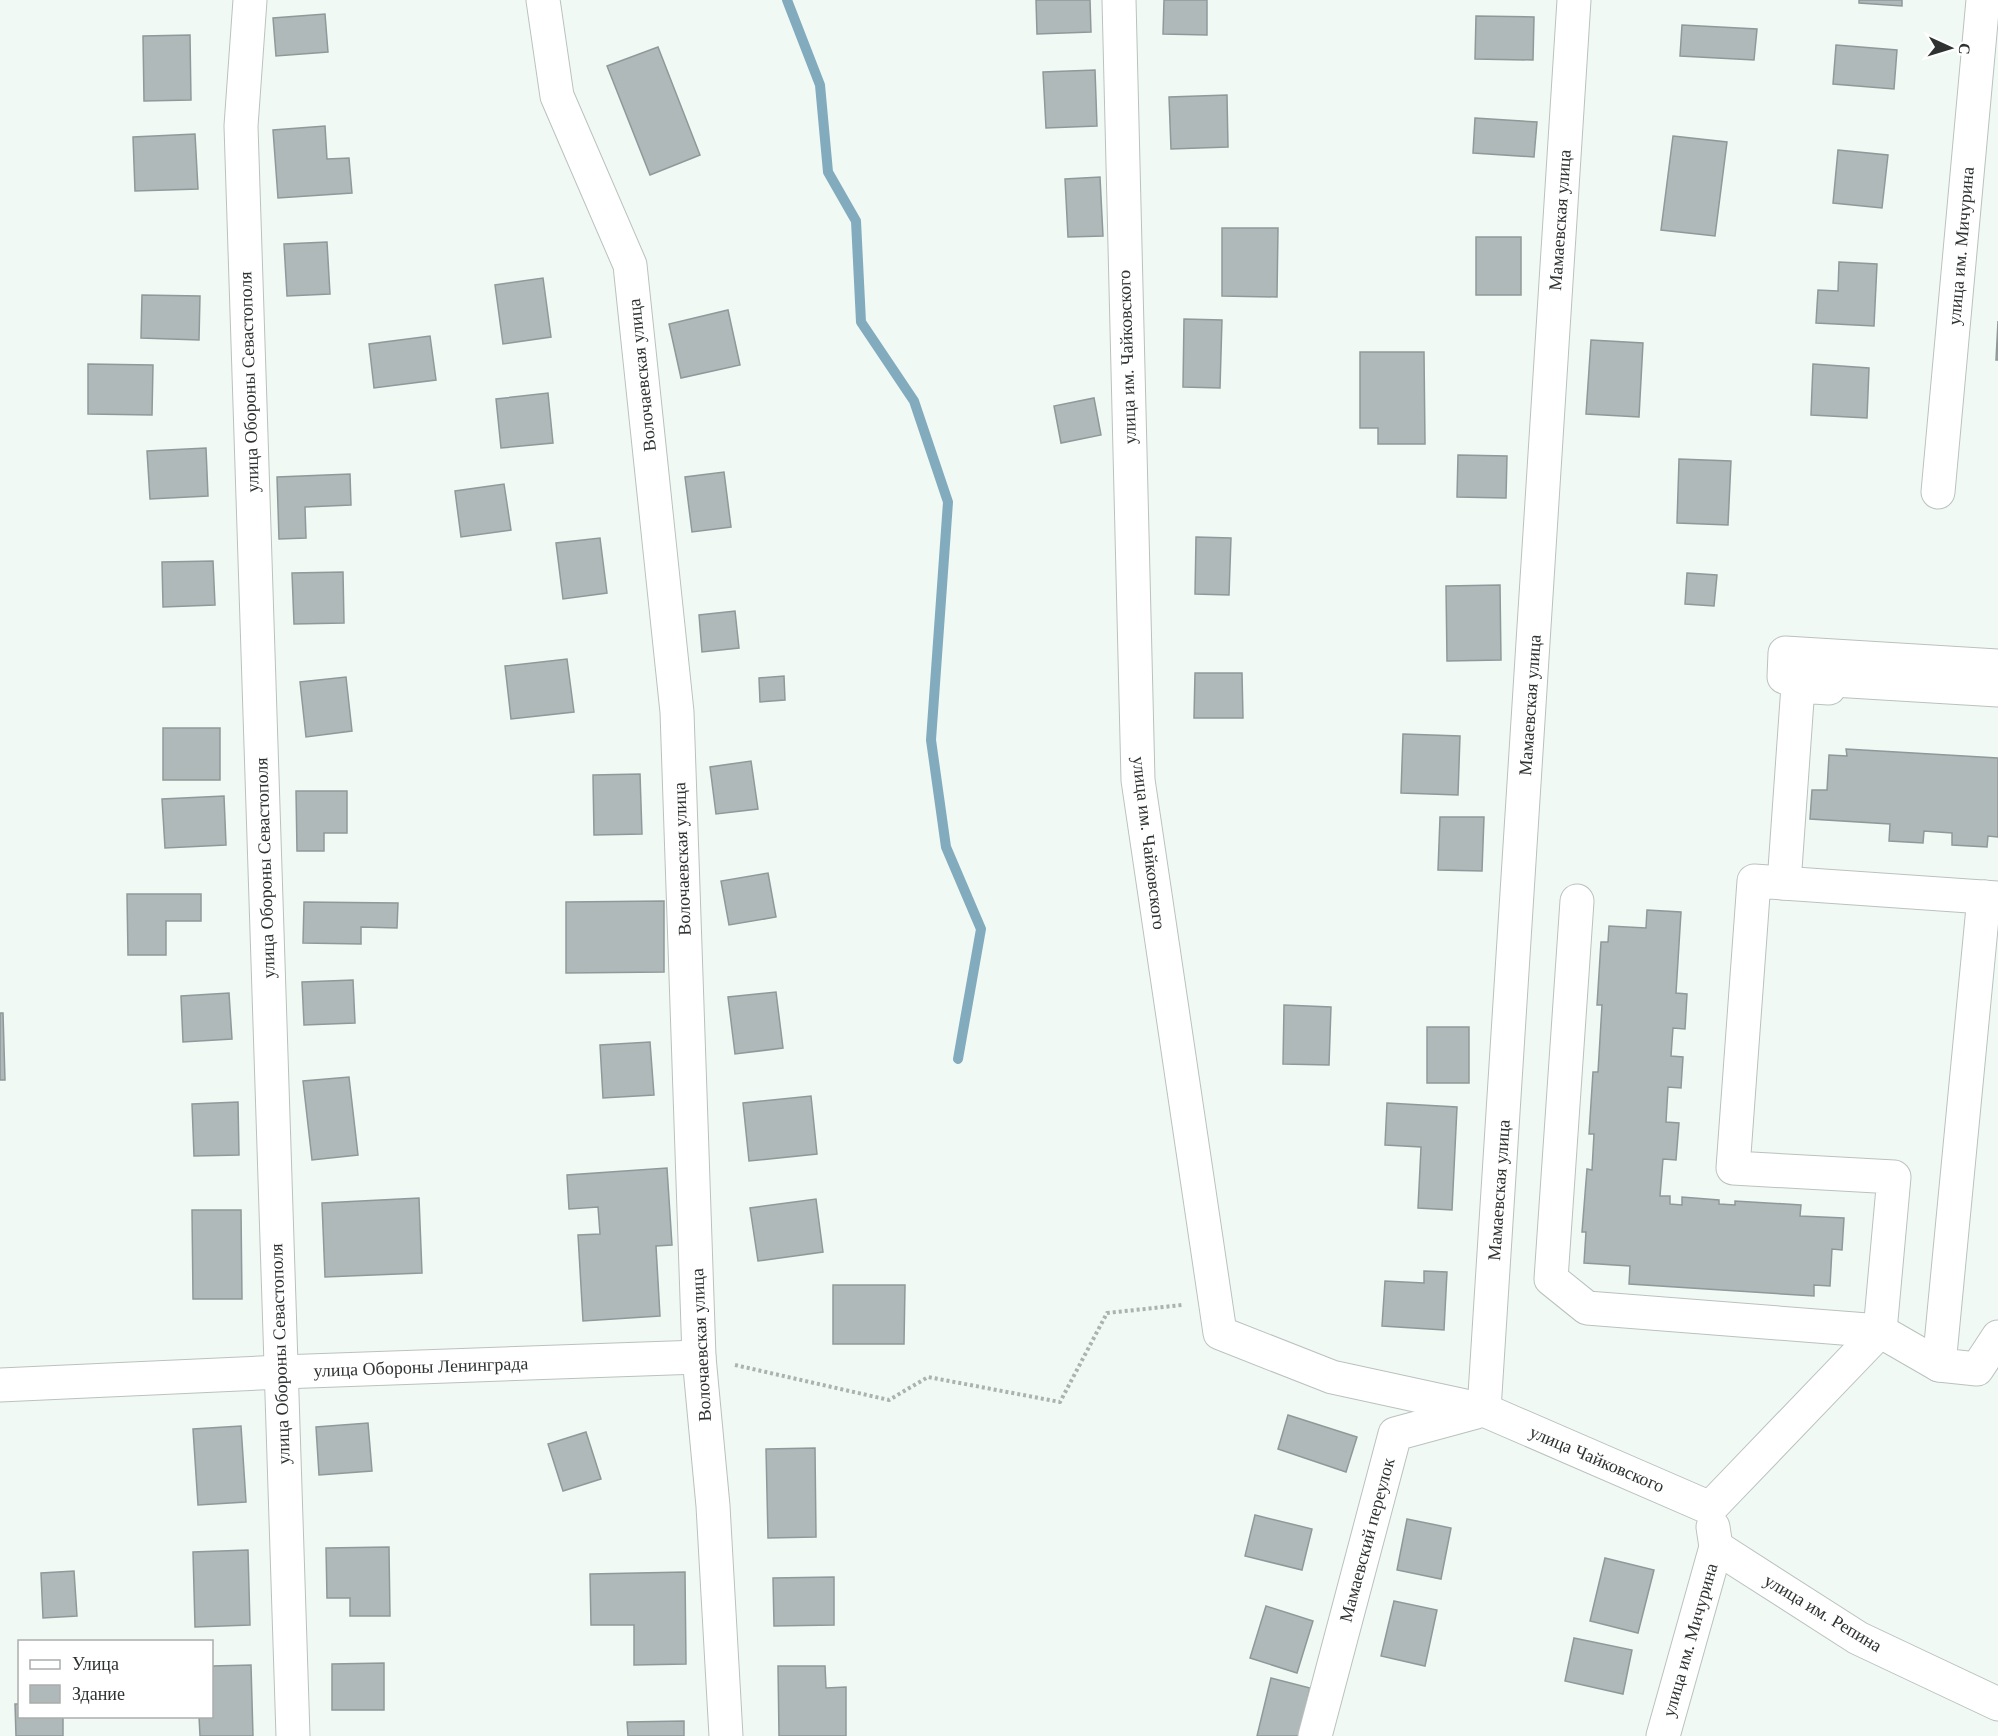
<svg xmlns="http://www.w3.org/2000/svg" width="1998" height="1736" font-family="'Times New Roman',serif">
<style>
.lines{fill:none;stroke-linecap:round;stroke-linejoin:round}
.stream{stroke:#82abbe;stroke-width:10}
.building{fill:#afb9b9;stroke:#909999;stroke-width:1.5}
.minor-casing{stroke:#bac2be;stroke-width:35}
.path{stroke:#abb2af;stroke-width:4;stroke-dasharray:3 3;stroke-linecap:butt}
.minor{stroke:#fff;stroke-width:33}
.labels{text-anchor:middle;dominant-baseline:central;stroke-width:4.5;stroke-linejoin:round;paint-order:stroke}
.street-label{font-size:18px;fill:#2e3230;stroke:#fff}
</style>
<rect width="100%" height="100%" fill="#f0f9f4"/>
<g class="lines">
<polyline class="stream" points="787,0 820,85 828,172 856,221 861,322 914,401 948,502 931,740 946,847 981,929 958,1059"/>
</g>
<g class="building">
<polygon points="1036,0 1090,0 1091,32 1037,34"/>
<polygon points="1164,0 1207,0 1207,35 1163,34"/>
<polygon points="1859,0 1902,0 1902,6 1859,3"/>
<polygon points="325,14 328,52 276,56 273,18"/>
<polygon points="1476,16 1534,17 1533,60 1475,59"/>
<polygon points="1682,25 1757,29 1754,60 1680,56"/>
<polygon points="190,35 191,100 144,101 143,36"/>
<polygon points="1836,45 1897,50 1894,89 1833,84"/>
<polygon points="658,47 700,155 650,175 607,66"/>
<polygon points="1095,70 1097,126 1046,128 1043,72"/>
<polygon points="1227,95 1228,147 1171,149 1169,97"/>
<polygon points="1475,118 1537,122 1534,157 1473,153"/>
<polygon points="325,126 327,159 349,158 352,193 278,198 273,130"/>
<polygon points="195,134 198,189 135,191 133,137"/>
<polygon points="1673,136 1727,142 1715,236 1661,230"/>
<polygon points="1838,150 1888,155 1882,208 1833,203"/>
<polygon points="1100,177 1103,236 1068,237 1065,179"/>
<polygon points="1222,228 1278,228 1277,297 1222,296"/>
<rect x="1476" y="237" width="45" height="58"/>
<polygon points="327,242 330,294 287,296 284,244"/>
<polygon points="1839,262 1877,264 1874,326 1816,323 1818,290 1838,291"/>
<polygon points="543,278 551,337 503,344 495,285"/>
<polygon points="142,295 200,296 199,340 141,338"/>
<polygon points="728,310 740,365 681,378 669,324"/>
<polygon points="1184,319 1222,320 1220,388 1183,387"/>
<polygon points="1998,321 1998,360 1996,360"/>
<polygon points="430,336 436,380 374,388 369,344"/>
<polygon points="1591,340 1643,343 1639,417 1586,414"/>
<polygon points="1360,352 1424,352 1425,444 1378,444 1378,428 1360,428"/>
<polygon points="88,364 153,365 152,415 88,414"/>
<polygon points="1813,364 1869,368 1867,418 1811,415"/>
<polygon points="548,393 553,443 501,448 496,399"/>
<polygon points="1094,398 1101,435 1061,443 1054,406"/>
<polygon points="206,448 208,496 150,499 147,451"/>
<polygon points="1458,455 1507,456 1506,498 1457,497"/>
<polygon points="1679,459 1731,461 1728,525 1677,523"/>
<polygon points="724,472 731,527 692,532 685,477"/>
<polygon points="350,474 351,505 305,507 306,538 279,539 277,477"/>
<polygon points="504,484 511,530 461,537 455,491"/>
<polygon points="1196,537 1231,538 1229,595 1195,594"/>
<polygon points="600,538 607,593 563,599 556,543"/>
<polygon points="213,561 215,605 163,607 162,562"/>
<polygon points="343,572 344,623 294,624 292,573"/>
<polygon points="1687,573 1717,575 1714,606 1685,604"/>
<polygon points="1500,585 1501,660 1447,661 1446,586"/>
<polygon points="735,611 739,648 702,652 699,615"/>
<polygon points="567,659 574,712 511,719 505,666"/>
<polygon points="1195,673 1242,673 1243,718 1194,718"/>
<polygon points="784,676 785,700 760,702 759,678"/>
<polygon points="346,677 352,731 306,737 300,682"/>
<rect x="163" y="728" width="57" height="52"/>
<polygon points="1403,734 1460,736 1458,795 1401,793"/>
<polygon points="1846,749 1998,758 1998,837 1988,836 1987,847 1952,845 1952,833 1924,831 1923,843 1889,841 1890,824 1810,819 1812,790 1827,790 1829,755 1847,756"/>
<polygon points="751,761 758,809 716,814 710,767"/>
<polygon points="640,774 642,834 594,835 593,775"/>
<polygon points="296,791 347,791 347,833 324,833 324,851 297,851"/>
<polygon points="224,796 226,845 165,848 162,799"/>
<polygon points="1440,817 1484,817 1482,871 1438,870"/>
<polygon points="768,873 776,917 729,925 721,881"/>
<polygon points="127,894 201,894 201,921 166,921 166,955 128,955"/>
<polygon points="664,901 664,972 566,973 566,902"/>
<polygon points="304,902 398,903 397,928 361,927 361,944 303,943"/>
<polygon points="1647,910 1681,912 1676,993 1687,994 1685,1029 1673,1028 1671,1056 1683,1057 1681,1088 1668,1087 1666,1122 1679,1123 1676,1160 1663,1159 1660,1196 1670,1196 1670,1204 1682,1205 1682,1197 1719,1200 1719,1204 1735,1205 1735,1201 1801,1205 1800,1216 1844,1218 1842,1250 1832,1249 1830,1286 1814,1285 1814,1296 1629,1284 1630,1266 1584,1263 1586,1232 1582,1232 1587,1169 1592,1170 1594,1134 1589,1134 1593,1072 1598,1072 1602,1005 1597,1005 1601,942 1608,942 1609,926 1646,928"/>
<polygon points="353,980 355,1023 304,1025 302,982"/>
<polygon points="776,992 783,1048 735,1054 728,997"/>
<polygon points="229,993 232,1039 183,1042 181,996"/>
<polygon points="1284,1005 1331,1007 1329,1065 1283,1064"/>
<polygon points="0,1013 3,1013 5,1080 0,1080"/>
<rect x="1427" y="1027" width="42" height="56"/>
<polygon points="650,1042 654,1095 603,1098 600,1045"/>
<polygon points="349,1077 358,1155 312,1160 303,1081"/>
<polygon points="811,1096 817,1154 749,1161 743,1103"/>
<polygon points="238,1102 239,1155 194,1156 192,1104"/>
<polygon points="1387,1103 1457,1107 1452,1210 1418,1208 1421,1147 1385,1145"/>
<polygon points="667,1168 672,1245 656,1246 660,1316 583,1321 578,1235 600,1234 598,1207 569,1209 567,1175"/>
<polygon points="419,1198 422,1273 325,1277 322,1203"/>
<polygon points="816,1199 823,1252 758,1261 750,1208"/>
<polygon points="192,1210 241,1210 242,1299 193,1299"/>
<polygon points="1424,1271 1447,1272 1444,1330 1382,1326 1385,1281 1424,1283"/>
<polygon points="833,1285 905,1285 904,1344 833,1344"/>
<polygon points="1288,1415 1357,1437 1346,1472 1278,1449"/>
<polygon points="368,1423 372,1471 319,1475 316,1427"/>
<polygon points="241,1426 246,1502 198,1505 193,1429"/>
<polygon points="586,1432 601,1479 563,1491 548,1444"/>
<polygon points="815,1448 816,1537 768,1538 766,1449"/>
<polygon points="1255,1515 1312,1529 1302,1570 1245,1556"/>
<polygon points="1407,1519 1451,1528 1441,1579 1397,1570"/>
<polygon points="389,1547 390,1616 350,1616 350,1598 327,1598 326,1548"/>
<polygon points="248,1550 250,1625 195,1627 193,1552"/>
<polygon points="1605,1558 1654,1570 1638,1633 1590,1621"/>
<polygon points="74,1571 77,1616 43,1618 41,1573"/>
<polygon points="685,1572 686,1664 634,1665 634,1625 591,1625 590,1574"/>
<polygon points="834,1577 834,1625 774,1626 773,1578"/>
<polygon points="1394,1601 1437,1610 1425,1666 1381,1656"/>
<polygon points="1266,1606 1313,1621 1297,1673 1250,1658"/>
<polygon points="1574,1638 1632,1650 1623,1694 1565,1681"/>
<polygon points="384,1663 384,1710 332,1710 332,1664"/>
<polygon points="251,1665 253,1736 200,1736 199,1716 212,1716 212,1666"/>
<polygon points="778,1666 825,1666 826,1688 846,1687 846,1736 779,1736"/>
<polygon points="1271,1678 1310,1688 1299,1736 1257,1736"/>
<polygon points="15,1704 20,1704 20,1716 63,1716 63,1736 16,1736"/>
<polygon points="684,1721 684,1736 628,1736 627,1722"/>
</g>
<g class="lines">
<g class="minor-casing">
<g id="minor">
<polyline points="250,0 241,126 293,1736"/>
<polyline points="543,0 557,96 630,265 677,712 699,1357 713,1506 726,1736"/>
<polyline points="1119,0 1138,780 1220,1333 1332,1377 1484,1410 1710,1508"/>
<polyline points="1938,492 1983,0"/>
<polyline points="1998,666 1785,653 1784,677 1998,690"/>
<polyline points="1784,883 1798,686 1829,688"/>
<polyline points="1984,897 1939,1365 1977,1369 1998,1337"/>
<polyline points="1577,901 1551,1279 1587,1308 1880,1331 1939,1365"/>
<polyline points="0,1385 281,1372 699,1357"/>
<polyline points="1484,1410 1574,0"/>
<polyline points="1710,1508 1880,1331 1894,1177 1733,1168 1754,881 1998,898"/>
<polyline points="1716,1547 1858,1638 1998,1704"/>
<polyline points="1315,1736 1395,1434 1476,1412"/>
<polyline points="1663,1736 1716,1547 1713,1527"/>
</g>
</g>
<polyline class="path" points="735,1365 889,1400 928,1377 1060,1402 1107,1313 1182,1305"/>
<use href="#minor" class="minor"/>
</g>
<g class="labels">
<g class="street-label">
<text transform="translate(1560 220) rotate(-86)">Мамаевская улица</text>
<text transform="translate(1961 246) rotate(-85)">улица им. Мичурина</text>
<text transform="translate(1127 357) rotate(-92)">улица им. Чайковского</text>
<text transform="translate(642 375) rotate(-96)">Волочаевская улица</text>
<text transform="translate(249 382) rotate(-92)">улица Обороны Севастополя</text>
<text transform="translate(1530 705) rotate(-86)">Мамаевская улица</text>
<text transform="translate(1149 843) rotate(83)">улица им. Чайковского</text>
<text transform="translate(682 859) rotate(-92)">Волочаевская улица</text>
<text transform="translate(265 868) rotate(-92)">улица Обороны Севастополя</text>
<text transform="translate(1499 1190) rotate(-86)">Мамаевская улица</text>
<text transform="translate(701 1345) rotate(-93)">Волочаевская улица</text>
<text transform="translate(280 1354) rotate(-92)">улица Обороны Севастополя</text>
<text transform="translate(421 1367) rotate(-2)">улица Обороны Ленинграда</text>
<text transform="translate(1597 1459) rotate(23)">улица Чайковского</text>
<text transform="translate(1367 1540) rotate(-75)">Мамаевский переулок</text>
<text transform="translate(1823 1613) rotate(31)">улица им. Репина</text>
<text transform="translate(1690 1640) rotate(-74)">улица им. Мичурина</text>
</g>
</g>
<rect x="18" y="1640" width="195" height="78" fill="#ffffff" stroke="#abadac" stroke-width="1.5"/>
<rect x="30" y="1660" width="30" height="9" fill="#ffffff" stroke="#abadac" stroke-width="1.5"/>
<text x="72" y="1670" font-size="18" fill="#2e3230">Улица</text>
<rect x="30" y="1685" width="30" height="18" fill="#afb9b9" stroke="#abadac" stroke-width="1.5"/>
<text x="72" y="1700" font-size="18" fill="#2e3230">Здание</text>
<g transform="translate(1950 48) rotate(94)" stroke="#ffffff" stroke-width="4.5" paint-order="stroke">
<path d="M0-4.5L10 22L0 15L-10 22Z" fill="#2e3230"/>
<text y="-9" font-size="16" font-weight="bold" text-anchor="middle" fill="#2e3230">С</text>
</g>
</svg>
